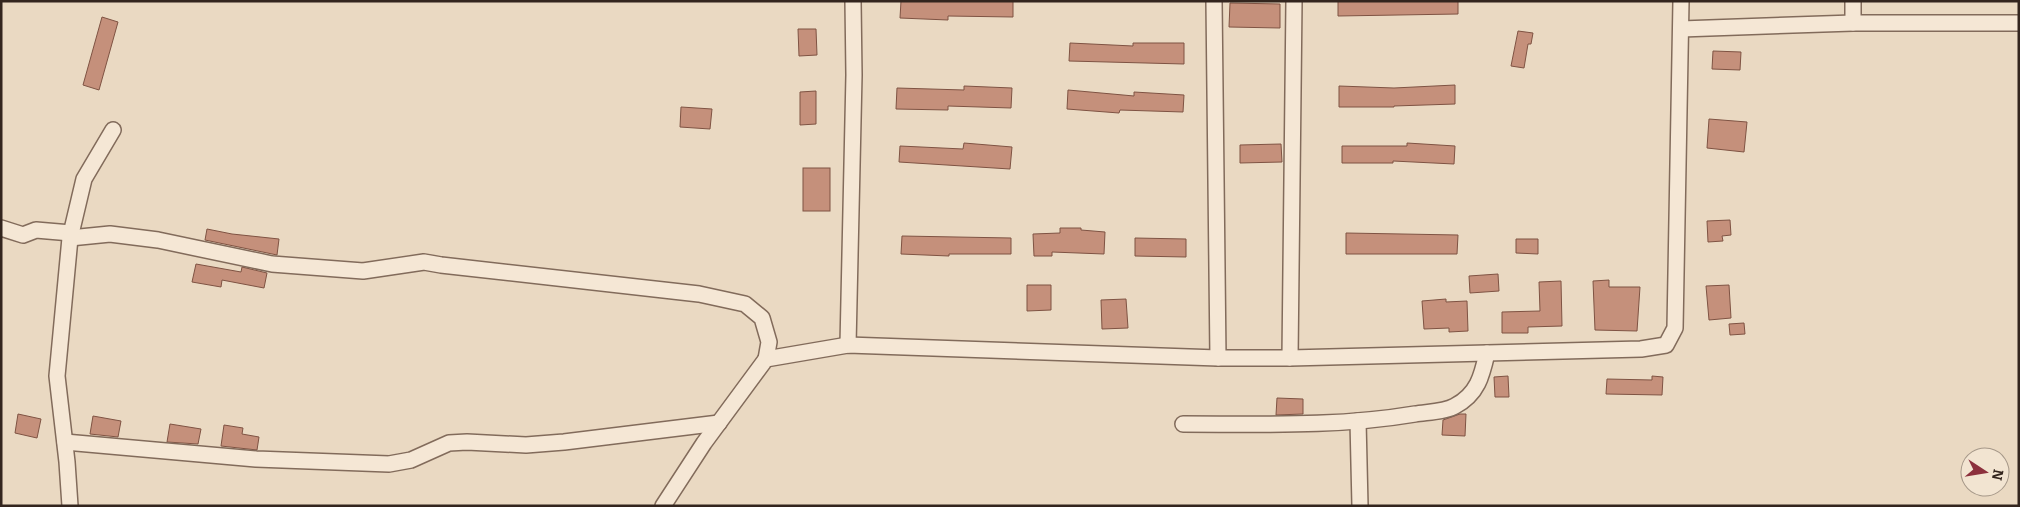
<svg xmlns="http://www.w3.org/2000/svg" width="2020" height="507" font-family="Bitter,serif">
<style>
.building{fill:#c5907b;stroke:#7f5343}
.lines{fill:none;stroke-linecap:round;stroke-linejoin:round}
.minor-casing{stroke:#826b5b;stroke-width:18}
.minor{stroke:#f5e7d5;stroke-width:15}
</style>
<rect width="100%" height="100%" fill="#ead9c2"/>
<g class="building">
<polygon points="901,1 1013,1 1013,17 948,16 948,20 900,18"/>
<polygon points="1338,1 1458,1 1458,14 1338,16"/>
<polygon points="1230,3 1280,4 1280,28 1229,27"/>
<polygon points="102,17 118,22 99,90 83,85"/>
<polygon points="798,29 816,29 817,55 799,56"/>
<polygon points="1518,31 1533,33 1531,44 1528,44 1524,68 1511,66"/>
<polygon points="1070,43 1133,46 1133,43 1184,43 1184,64 1069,61"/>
<polygon points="1713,51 1741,52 1740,70 1712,69"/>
<polygon points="1455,85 1455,104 1394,106 1394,107 1339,107 1339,86 1394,88"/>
<polygon points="964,86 1012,88 1011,108 948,106 948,110 896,109 897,88 964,90"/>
<polygon points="1068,90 1134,96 1134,92 1184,95 1183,112 1120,110 1119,113 1067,109"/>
<polygon points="816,91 816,124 800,125 800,92"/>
<polygon points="681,107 712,109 710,129 680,127"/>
<polygon points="1709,119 1747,122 1744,152 1707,148"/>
<polygon points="964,143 1012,147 1010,169 899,162 900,146 963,149"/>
<polygon points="1407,143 1455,146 1454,164 1393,161 1393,163 1342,163 1342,146 1407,146"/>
<polygon points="1281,144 1282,162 1240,163 1240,145"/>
<rect x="803" y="168" width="27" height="43"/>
<polygon points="1730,220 1731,235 1722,236 1723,241 1708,242 1707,221"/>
<polygon points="1060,228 1081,228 1081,230 1105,232 1104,254 1052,252 1052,256 1034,256 1033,234 1060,233"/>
<polygon points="207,229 232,234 279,239 277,255 205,240"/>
<polygon points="1346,233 1458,235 1457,254 1346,254"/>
<polygon points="902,236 1011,238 1011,254 949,254 949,256 901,254"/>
<polygon points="1135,238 1186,239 1186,257 1135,256"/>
<polygon points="1516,239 1538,239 1538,254 1516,253"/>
<polygon points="196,264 241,272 242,267 267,273 264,288 222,280 221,287 192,282"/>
<polygon points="1498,274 1499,291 1470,293 1469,276"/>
<polygon points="1609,280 1609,287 1640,287 1637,331 1595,330 1593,281"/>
<polygon points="1561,281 1562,326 1528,327 1528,333 1502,333 1502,312 1540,311 1539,282"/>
<polygon points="1027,285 1051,285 1051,310 1027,311"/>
<polygon points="1729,285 1731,318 1709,320 1706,286"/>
<polygon points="1126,299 1128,328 1102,329 1101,300"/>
<polygon points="1446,299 1446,302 1467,301 1468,331 1449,332 1449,328 1424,329 1422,301"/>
<polygon points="1744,323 1745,334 1730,335 1729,324"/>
<polygon points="1508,376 1509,397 1495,397 1494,377"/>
<polygon points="1652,376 1663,377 1662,395 1606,394 1607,379 1652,380"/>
<polygon points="1277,398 1303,399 1303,414 1276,415"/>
<polygon points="18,414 41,419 37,438 15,433"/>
<polygon points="1460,414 1466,414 1465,436 1442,435 1443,420"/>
<polygon points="93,416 121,421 118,437 90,434"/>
<polygon points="170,424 201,429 198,444 167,442"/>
<polygon points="224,425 243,428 242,434 259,437 257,450 221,446"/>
</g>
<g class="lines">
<g class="minor-casing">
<g id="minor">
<polyline points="1214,1 1218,358"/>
<polyline points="1853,1 1853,23"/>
<polyline points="1681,29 1853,23 2019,23"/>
<polyline points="1,228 23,235 36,230 71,233"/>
<polyline points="70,238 110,234 158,240 272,264 363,271 424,262 441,265 699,294 745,304 762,318 769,342 766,359"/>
<polyline points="848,345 854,75 853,1"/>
<polyline points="1290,358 1294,1"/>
<polyline points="1358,421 1360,506"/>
<path d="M1183,424C1260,424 1338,427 1415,414C1427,412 1445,412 1455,406C1478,394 1482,375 1487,353"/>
<polyline points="65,442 256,459 389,464 411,460 449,443 467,442 526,445 564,442 719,423"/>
<polyline points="70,506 67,462 57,376 70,238 84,179 113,130"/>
<polyline points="663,506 704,443 766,359 848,345 1218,358 1290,358 1641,349 1666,345 1675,328 1681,1"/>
</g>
</g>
<use href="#minor" class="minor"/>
</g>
<rect width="2020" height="507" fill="none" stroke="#33251e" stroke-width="5"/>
<g transform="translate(1985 472) rotate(102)"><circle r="24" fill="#f2e4d1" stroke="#a69889"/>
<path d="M0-4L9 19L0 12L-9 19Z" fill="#8c303d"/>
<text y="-8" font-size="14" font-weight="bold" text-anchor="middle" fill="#33251e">N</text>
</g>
</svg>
